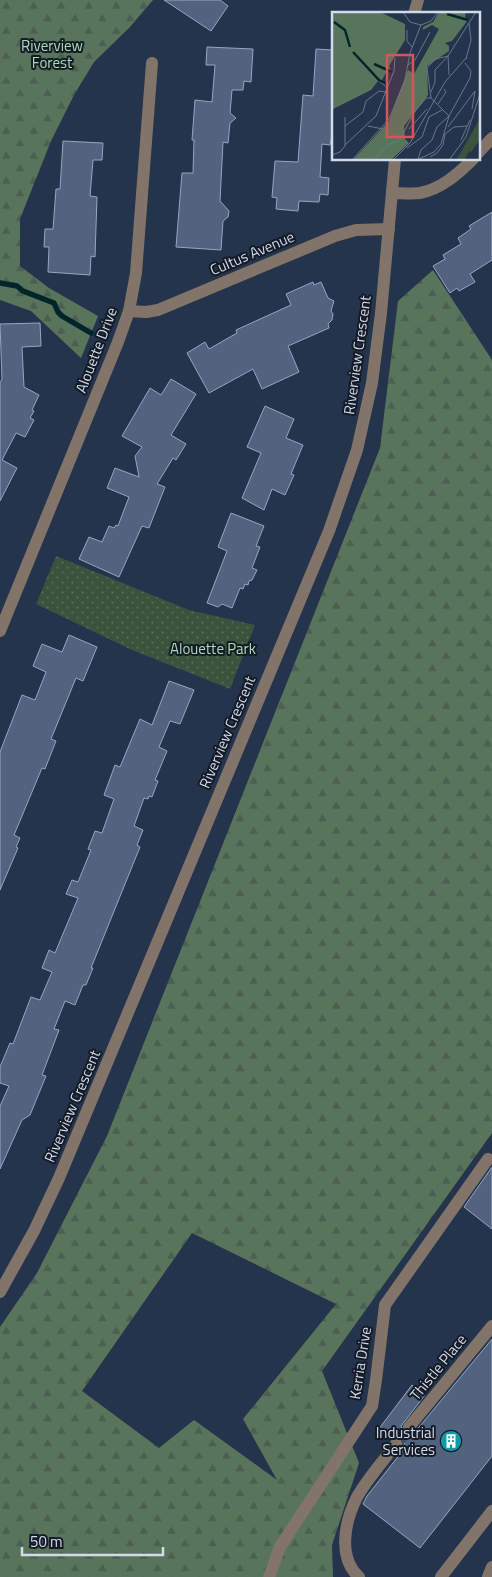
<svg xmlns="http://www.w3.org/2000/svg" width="492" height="1577" font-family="'Titillium Web',sans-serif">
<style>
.green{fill:url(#green-dots)}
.forest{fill:url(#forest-firs);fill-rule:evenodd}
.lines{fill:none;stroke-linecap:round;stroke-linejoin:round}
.stream{stroke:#00262b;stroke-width:5.5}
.building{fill:#52637e;stroke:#94a7c5}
.minor-tunnel{stroke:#3e4d64;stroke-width:12;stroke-dasharray:12 6;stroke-linecap:butt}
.minor{stroke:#827469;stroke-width:12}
.labels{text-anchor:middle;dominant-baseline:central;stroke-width:4;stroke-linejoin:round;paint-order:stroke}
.park-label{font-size:15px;fill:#a9ddb0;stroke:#141b26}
.street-label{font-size:15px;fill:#d1dbeb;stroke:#141b26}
.poi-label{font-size:15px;fill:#d1dbeb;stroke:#141b26;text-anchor:end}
.inset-river{fill:none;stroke:#00262b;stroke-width:2.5}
.inset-road{fill:none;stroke:#69778c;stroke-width:1}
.view{fill:#d55559;fill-opacity:0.15;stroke:#d55559;stroke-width:2.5}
.inset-edge{fill:none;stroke:#d1dbeb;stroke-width:2.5}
</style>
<defs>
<pattern id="green-dots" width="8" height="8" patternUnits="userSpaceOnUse" patternTransform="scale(1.25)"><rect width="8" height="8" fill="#39533d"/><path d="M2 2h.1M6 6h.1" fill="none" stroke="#556b59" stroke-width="1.8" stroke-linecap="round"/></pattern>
<pattern id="forest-firs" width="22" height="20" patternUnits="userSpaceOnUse" patternTransform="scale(1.25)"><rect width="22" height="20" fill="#58755c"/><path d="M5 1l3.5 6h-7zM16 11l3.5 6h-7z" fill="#4d5e52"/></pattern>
</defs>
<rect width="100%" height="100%" fill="#24344c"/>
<polygon class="green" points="56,556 189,610 255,625 230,689 132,650 36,604"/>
<g class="forest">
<polygon points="0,0 153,0 129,28 94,62 74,95 51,141 20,219 20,266 49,288 98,316 81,358 31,311 0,300"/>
<path d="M433,270L492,360V1133L322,1371L359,1463L332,1545L333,1577H0V1327L37,1273L107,1136L380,448L398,301ZM192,1233L336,1304L243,1419L277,1480L194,1420L159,1448L82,1391Z"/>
</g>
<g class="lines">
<polyline class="stream" points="0,283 17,286 23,291 54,303 58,312 62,316 91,333"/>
</g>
<g class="building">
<polygon points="164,0 220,0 228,6 211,31"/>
<polygon points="207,47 253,49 251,82 244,81 243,90 232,90 230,113 236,118 230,123 228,143 223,142 220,201 229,211 228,217 223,221 221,250 176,247 182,173 193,173 194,140 192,140 195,100 212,102 215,65 206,65"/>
<polygon points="316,49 333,50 333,129 330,145 322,144 320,177 329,178 328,195 320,194 319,202 299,201 298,211 276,209 277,198 272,197 275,161 298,162 303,95 313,96"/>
<polygon points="63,141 103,143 102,160 93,160 90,196 97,197 95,257 91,256 90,275 48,272 49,247 44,247 45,229 53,229 56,189 60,189"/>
<polygon points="492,212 492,260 470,274 475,282 459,291 457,288 450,293 433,266 445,259 443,255 461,244 458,238 471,229 469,226"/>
<polygon points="313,282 314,285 321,282 328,298 334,301 331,311 333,314 332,320 328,324 329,328 288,346 299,372 262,389 253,369 209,393 187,353 205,342 209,349 237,333 236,330 291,305 286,294"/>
<polygon points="40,323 41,346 22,347 24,387 39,395 32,410 34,411 30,418 34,420 25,437 16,433 2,460 17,468 0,501 0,383 2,379 0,324"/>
<polygon points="171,379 196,394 171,435 186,444 176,460 173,458 157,484 165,487 149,528 142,526 119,577 79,559 89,537 102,542 109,526 114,528 116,525 118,526 129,497 107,488 115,468 139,477 135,456 142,447 122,436 150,388 161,395"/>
<polygon points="265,406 294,419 286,438 303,445 291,474 294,475 285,495 272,489 264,510 242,498 261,453 247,447"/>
<polygon points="231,513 264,526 256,546 260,547 252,568 257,570 252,580 249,581 248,585 245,584 243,589 240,588 232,608 222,604 218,607 207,603 227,551 218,547"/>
<polygon points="69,635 97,647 83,681 76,678 51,739 56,741 45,769 42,768 14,835 20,838 16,847 18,848 0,890 0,752 22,695 35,700 46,672 33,666 42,644 62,652"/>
<polygon points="169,681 194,690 180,724 170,721 159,747 167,751 155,780 158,781 152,797 149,796 148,799 144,798 134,826 143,830 137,845 140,847 91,968 93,968 86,985 83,985 75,1005 65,1001 54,1029 59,1030 42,1075 46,1076 30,1115 22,1120 0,1169 0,1106 9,1086 0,1083 0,1067 10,1043 13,1044 31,997 40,1000 52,972 42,968 49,950 55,953 78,898 66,894 72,880 78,882 91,850 88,849 95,831 102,833 114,799 104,795 115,765 120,767 140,719 152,725"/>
<polygon points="492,1167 492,1229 464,1207"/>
<polygon points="492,1339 492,1456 420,1548 363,1504 367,1496 404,1449 404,1441 401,1437 393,1436 390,1439 378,1430 412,1385 425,1395 401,1426 404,1433 407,1435 415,1432"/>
</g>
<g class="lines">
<polyline class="minor-tunnel" points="396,1444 409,1427"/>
<g class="minor">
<polyline points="414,14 418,0"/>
<polyline points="478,153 492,138"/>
<path d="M392,193C401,193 411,194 420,193C441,189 458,174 473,159"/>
<polyline points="129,311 146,312 158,310 335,236 356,230 389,229"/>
<polyline points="0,631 118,342 129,311 136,273 152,63"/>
<polyline points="0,1292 34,1231 59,1178 329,531 357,450 372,383 381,313 395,159"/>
<polyline points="409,1427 492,1326"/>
<polyline points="269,1577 280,1547 372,1406 376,1380 385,1305 488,1159"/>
<path d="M359,1577C337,1557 345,1521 357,1497C367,1479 384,1460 396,1444"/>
<polyline points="441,1577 492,1511"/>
<polyline points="488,1577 492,1567"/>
</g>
</g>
<defs>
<g id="building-disc" transform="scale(1.125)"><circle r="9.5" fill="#0f9aa8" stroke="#141b26"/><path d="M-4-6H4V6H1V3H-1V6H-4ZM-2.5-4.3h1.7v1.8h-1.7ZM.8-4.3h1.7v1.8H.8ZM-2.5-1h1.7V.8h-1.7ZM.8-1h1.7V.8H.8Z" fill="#fff"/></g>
</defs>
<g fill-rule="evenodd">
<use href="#building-disc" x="451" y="1441"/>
</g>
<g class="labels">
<g class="park-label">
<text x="52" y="45">Riverview<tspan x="52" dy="17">Forest</tspan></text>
<text x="213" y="648">Alouette Park</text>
</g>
<g class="street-label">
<text transform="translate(252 253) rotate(-23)">Cultus Avenue</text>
<text transform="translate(96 350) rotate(-69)">Alouette Drive</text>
<text transform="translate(357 355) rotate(-82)">Riverview Crescent</text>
<text transform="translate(227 732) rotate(-67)">Riverview Crescent</text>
<text transform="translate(72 1106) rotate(-67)">Riverview Crescent</text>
<text transform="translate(360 1363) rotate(-81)">Kerria Drive</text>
<text transform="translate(438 1367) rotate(-51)">Thistle Place</text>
</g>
<g class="poi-label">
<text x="435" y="1432">Industrial<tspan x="435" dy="17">Services</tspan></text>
</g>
</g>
<g transform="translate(332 12)">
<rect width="148" height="148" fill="#24344c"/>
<path d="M147,108V129L139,140L137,139L133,147H125Z" fill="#39533d"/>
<path d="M0,0H48L73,12V28L57,54L60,61L55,59L50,68L54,75L46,69L39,78L1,97ZM107,0H134L133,5L136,8L120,29L113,31L117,34V39L95,54L96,83L72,114L73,127L77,131L60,147H22L57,109L76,58L82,62L107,17L100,13L91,18V15L101,10Z" fill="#58755c"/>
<path class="inset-river" d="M115,2L136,8M2,10L13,18L18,35M21,40L47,68L55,72M42,52L60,60"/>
<path class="inset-road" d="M71,0L78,10L89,13L99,9L106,0M75,18V29L80,35M116,44L117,63M134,47L139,28L137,11L144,0M76,53L83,48L98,20M99,80L103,70V58L116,44L137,11M106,92L114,80L112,77M140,97L143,79M81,102L94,86H99M13,114L31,100L34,89L47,79L54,80M36,114L51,117M116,115L143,79M77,117L95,97M0,127V147M129,128L138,108M13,133L44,104L62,59L63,46M75,136L90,125L97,105L110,98M0,143L8,140L13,134V105M98,145L105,141L111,133L113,122L122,115L135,114M21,147L57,107L73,68L78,41L89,13M42,147L58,132L67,129L81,103M62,147L78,131L113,70L134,46M86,147L89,138L100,128L105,115L117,104L99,86L95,56L103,47L116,44M87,147L102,140L109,132L117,104L138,66L139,59L133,51M118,147L134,125L148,82"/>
<path class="view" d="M55,43H81V125H55Z"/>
<rect width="148" height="148" class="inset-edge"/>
</g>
<path d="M22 1547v8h141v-8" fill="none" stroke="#d1dbeb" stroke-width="2.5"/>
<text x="30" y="1547" font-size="15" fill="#d1dbeb" stroke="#141b26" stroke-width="4" paint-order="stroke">50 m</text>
</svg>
